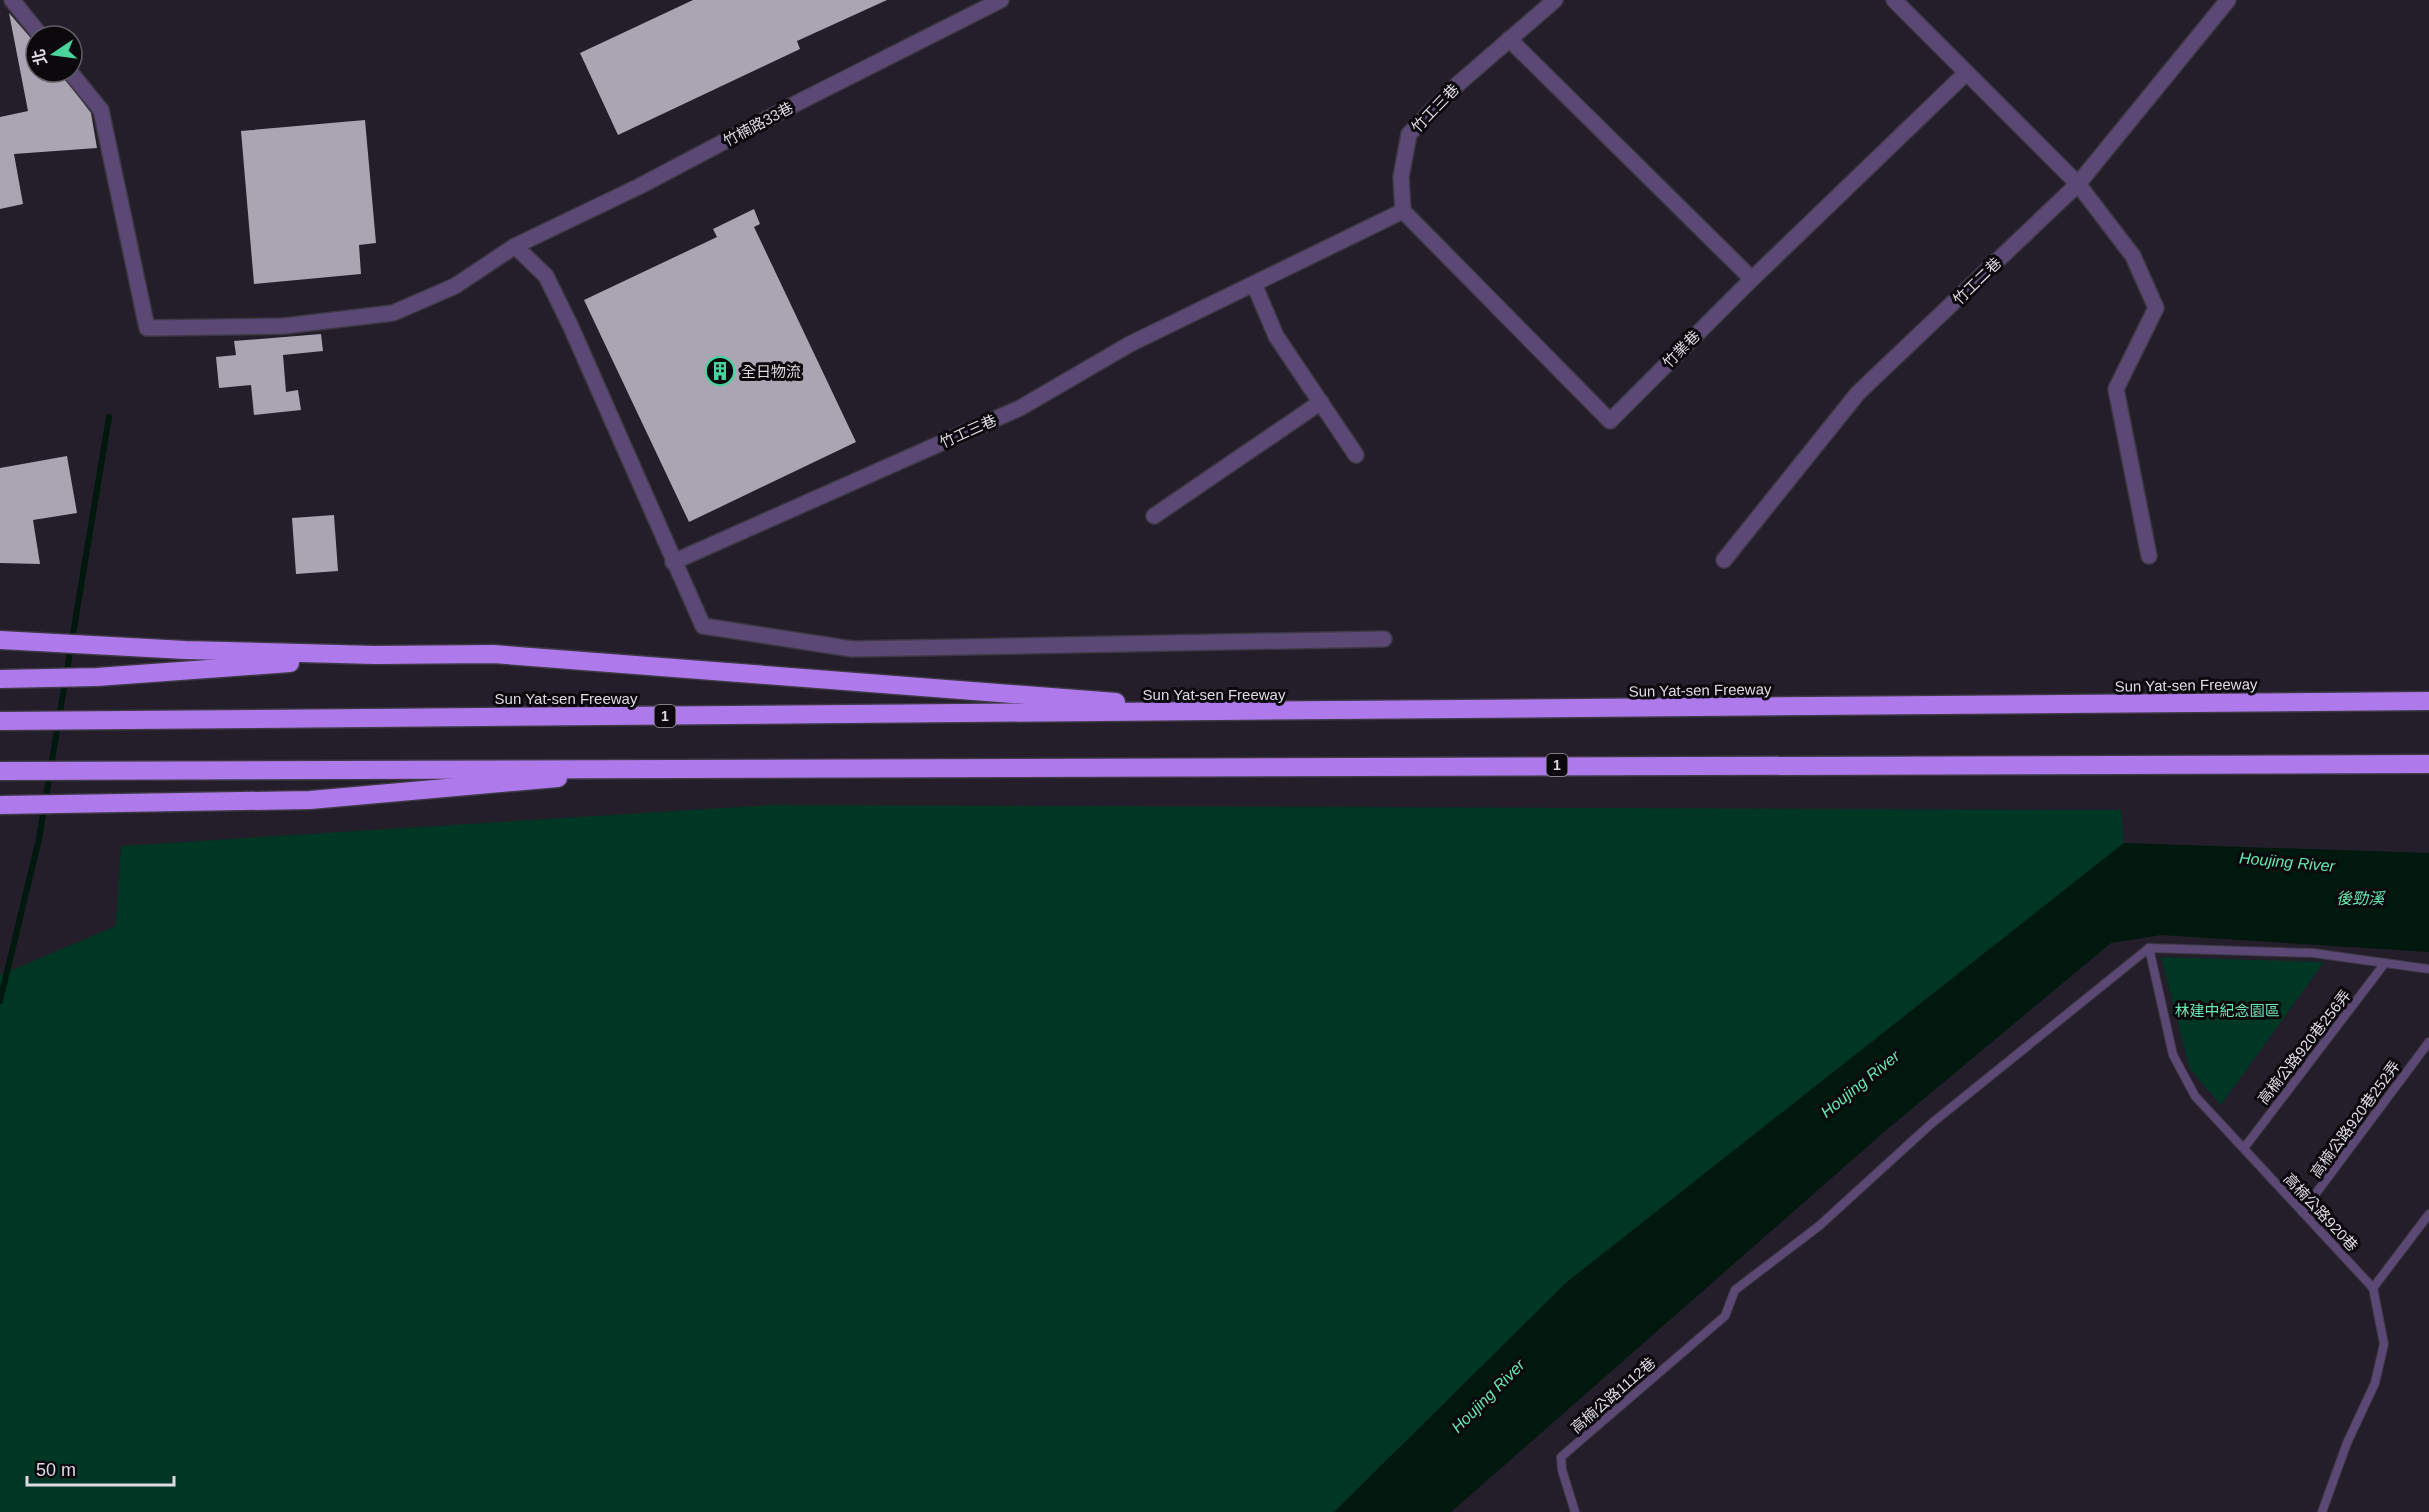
<svg xmlns="http://www.w3.org/2000/svg" width="2429" height="1512" font-family="Helvetica,'Noto Sans TC',sans-serif">
<style>
.green{fill:#003724}
.water{fill:#00180d}
.lines{fill:none;stroke-linecap:round;stroke-linejoin:round}
.stream{stroke:#00180d;stroke-width:6}
.building{fill:#aaa4b3}
.service-casing{stroke:#3d3843;stroke-width:10}
.minor-casing{stroke:#3d3843;stroke-width:18}
.motorway-casing{stroke:#3d3843;stroke-width:21}
.service{stroke:#5b4875;stroke-width:8}
.minor{stroke:#5b4875;stroke-width:15}
.motorway{stroke:#ae79eb;stroke-width:18}
.labels{text-anchor:middle;dominant-baseline:central;stroke-width:6;stroke-linejoin:round;paint-order:stroke}
.shield{fill:#0b090e;stroke:#9f9ca3;stroke-width:1.5}
.shield-label{font-size:14px;font-weight:bold;fill:#dedbe3}
.street-label{font-size:15px;fill:#dedbe3;stroke:#0b090e}
.poi-label{font-size:15px;fill:#dedbe3;stroke:#0b090e;text-anchor:start}
.park-label{font-size:15px;fill:#69e9b2;stroke:#0b090e}
.water-label{font-size:16px;font-style:italic;fill:#66e7b0;stroke:#0b090e}
</style>
<rect width="100%" height="100%" fill="#231e29"/>
<g class="green">
<polygon points="770,805 2121,810 2124,843 1567,1282 1334,1512 0,1512 0,975 116,926 121,846"/>
<polygon points="2161,957 2324,962 2221,1105 2190,1069"/>
</g>
<polygon class="water" points="2124,843 2429,853 2429,952 2161,935 2111,943 1884,1132 1451,1512 1334,1512 1567,1282"/>
<g class="lines">
<polyline class="stream" points="0,1001 39,839 109,417"/>
</g>
<g class="building">
<polygon points="693,0 887,0 797,41 800,49 618,135 580,53"/>
<polygon points="9,13 36,44 36,72 60,72 91,113 97,148 14,154 23,204 0,209 0,117 28,111"/>
<polygon points="365,120 376,243 359,245 361,274 254,284 241,131"/>
<polygon points="754,209 760,224 754,227 856,442 689,522 584,300 717,237 713,229"/>
<polygon points="321,334 323,351 283,355 286,392 298,390 301,410 254,415 251,385 219,388 216,357 236,355 234,341"/>
<polygon points="67,456 77,513 33,520 40,564 0,563 0,468"/>
<polygon points="334,515 338,571 296,574 292,518"/>
</g>
<g class="lines">
<g class="service-casing">
<g id="service">
<polyline points="2149,948 2173,1055 2195,1096 2373,1288 2384,1344 2375,1383 2347,1443 2322,1512"/>
<polyline points="2244,1148 2385,963"/>
<polyline points="2302,1212 2429,1042"/>
<polyline points="2373,1288 2429,1214"/>
<polyline points="1575,1512 1562,1470 1561,1457 1725,1316 1735,1290 1819,1226 1932,1123 2149,948 2313,953 2429,969"/>
</g>
</g>
<g class="minor-casing">
<g id="minor">
<polyline points="12,0 41,36"/>
<polyline points="1894,0 2078,184 2133,256 2156,308 2116,389 2149,556"/>
<polyline points="1509,39 1752,279"/>
<polyline points="70,72 101,110 147,328 284,326 393,313 455,286 515,246 546,276 571,327 703,626 852,649 1384,639"/>
<polyline points="1403,211 1610,421 1752,279 1965,74"/>
<polyline points="1403,211 1401,177 1409,134 1458,84 1555,0"/>
<polyline points="515,246 640,186 801,101 1001,0"/>
<polyline points="1254,284 1276,336 1356,455"/>
<polyline points="1154,516 1321,402"/>
<polyline points="1724,560 1858,393 2078,184 2228,0"/>
<polyline points="673,562 1020,408 1130,344 1403,211"/>
</g>
</g>
<g class="motorway-casing">
<g id="motorway">
<polyline points="0,640 185,650 375,655 493,654 1116,702"/>
<polyline points="0,679 97,677 290,663"/>
<polyline points="0,721 2429,701"/>
<polyline points="0,771 2429,764"/>
<polyline points="0,805 310,800 558,778"/>
</g>
</g>
<use href="#service" class="service"/>
<use href="#minor" class="minor"/>
<use href="#motorway" class="motorway"/>
</g>
<defs>
<g id="building-ring" transform="scale(1.5)"><circle r="9.5" fill="#0b090e" stroke="#49d49d" stroke-width="1.5"/><path d="M-4-6H4V6H1V3H-1V6H-4ZM-2.5-4.3h1.7v1.8h-1.7ZM.8-4.3h1.7v1.8H.8ZM-2.5-1h1.7V.8h-1.7ZM.8-1h1.7V.8H.8Z" fill="#49d49d"/></g>
</defs>
<g fill-rule="evenodd">
<use href="#building-ring" x="720" y="371"/>
</g>
<g class="labels">
<g class="shield">
<rect x="654.5" y="705" width="21" height="22" rx="4.5"/>
<rect x="1546.5" y="754" width="21" height="22" rx="4.5"/>
</g>
<g class="shield-label">
<text x="665" y="716">1</text>
<text x="1557" y="765">1</text>
</g>
<g class="street-label">
<text transform="translate(1435 108) rotate(-46)">竹工三巷</text>
<text transform="translate(758 124) rotate(-28)">竹楠路33巷</text>
<text transform="translate(1977 281) rotate(-44)">竹工二巷</text>
<text transform="translate(1681 349) rotate(-45)">竹業巷</text>
<text transform="translate(968 431) rotate(-24)">竹工三巷</text>
<text transform="translate(2186 685) rotate(-1)">Sun Yat-sen Freeway</text>
<text transform="translate(1700 690) rotate(-1)">Sun Yat-sen Freeway</text>
<text x="1214" y="694">Sun Yat-sen Freeway</text>
<text x="566" y="698">Sun Yat-sen Freeway</text>
<text transform="translate(2304 1047) rotate(-52)">高楠公路920巷256弄</text>
<text transform="translate(2355 1119) rotate(-54)">高楠公路920巷252弄</text>
<text transform="translate(2321 1212) rotate(47)">高楠公路920巷</text>
<text transform="translate(1613 1395) rotate(-41)">高楠公路1112巷</text>
</g>
<g class="poi-label">
<text x="741" y="371">全日物流</text>
</g>
<g class="park-label">
<text x="2227" y="1010">林建中紀念園區</text>
</g>
<g class="water-label">
<text transform="translate(2287 862) rotate(5)">Houjing River</text>
<text x="2360" y="898">後勁溪</text>
<text transform="translate(1860 1084) rotate(-39)">Houjing River</text>
<text transform="translate(1488 1396) rotate(-45)">Houjing River</text>
</g>
</g>
<g transform="translate(54 54) rotate(257)"><circle r="28" fill="#0b090e" stroke="#5f5d63" stroke-width="1.5"/>
<path d="M0-4.5L10 22L0 15L-10 22Z" fill="#49d49d"/>
<text y="-9" font-size="16" font-weight="bold" text-anchor="middle" fill="#dedbe3">北</text>
</g>
<path d="M27 1476v9h147v-9" fill="none" stroke="#dedbe3" stroke-width="3"/>
<text x="36" y="1476" font-size="18" fill="#dedbe3" stroke="#0b090e" stroke-width="4.5" paint-order="stroke">50 m</text>
</svg>
